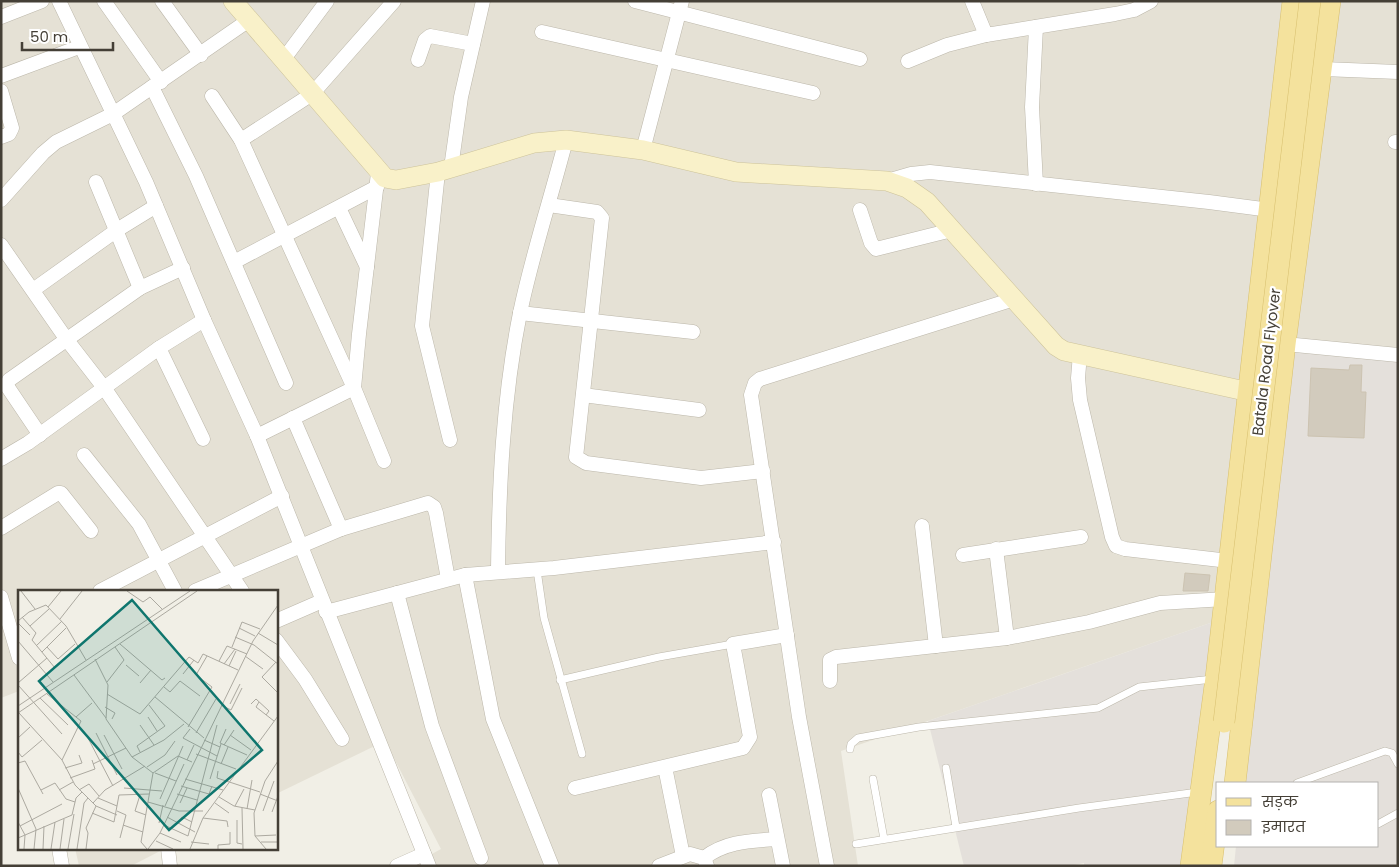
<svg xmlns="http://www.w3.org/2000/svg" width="1399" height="867" font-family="Poppins,'Noto Sans Devanagari',sans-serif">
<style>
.residential{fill:#e5e1d5}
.industrial{fill:#e4e0db}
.building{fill:#d2cbbd;stroke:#ccc3b1}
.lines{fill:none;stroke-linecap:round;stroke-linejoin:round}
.lane-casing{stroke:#bcb7aa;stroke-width:8}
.street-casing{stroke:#bcb7aa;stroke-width:15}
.secondary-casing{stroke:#cdc39a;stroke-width:20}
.primary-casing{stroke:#d7bf6e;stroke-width:22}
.lane{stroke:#fff;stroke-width:7}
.street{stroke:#fff;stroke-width:14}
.secondary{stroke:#f9f1c9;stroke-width:19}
.primary{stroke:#f4e29d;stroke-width:21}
.primary-bridge-casing{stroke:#d7bf6e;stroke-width:22;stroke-linecap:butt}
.primary-bridge{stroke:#f4e29d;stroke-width:21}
.labels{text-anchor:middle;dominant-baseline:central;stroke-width:4.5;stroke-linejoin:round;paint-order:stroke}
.street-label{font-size:15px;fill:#443f36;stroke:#fff}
.inset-road{fill:none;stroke:#aca9a0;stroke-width:1}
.view{fill:#0f766e;fill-opacity:0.15;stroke:#0f766e;stroke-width:2.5}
.inset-edge{fill:none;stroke:#443f36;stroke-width:2.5}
</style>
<rect width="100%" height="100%" fill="#f1efe6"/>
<g class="residential">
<polygon points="1,1 1295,1 1216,621 841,751 858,866 410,866 441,849 385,741 276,794 276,591 19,591 19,691 1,698"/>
<polygon points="1338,1 1398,1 1398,356 1295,348"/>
<polygon points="75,848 166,848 131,866 79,866"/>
</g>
<g class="industrial">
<polygon points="1295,348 1398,356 1398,866 1234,866 1236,846 1378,846 1378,783 1244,783"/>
<polygon points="1216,621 1186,866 1084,866 1084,863 1069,866 964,866 928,721"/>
</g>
<g class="building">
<polygon points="1350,365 1362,365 1361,392 1366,392 1364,438 1308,436 1311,368 1349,370"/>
<polygon points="1185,573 1210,575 1208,591 1183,591"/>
</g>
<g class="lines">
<g class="lane-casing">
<g id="lane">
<polyline points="537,570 544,618 582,754"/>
<polyline points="560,680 659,657 733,644"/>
<polyline points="850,749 851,744 858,738 919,727 1098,708 1139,687 1213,679"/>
<polyline points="946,768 956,827"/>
<polyline points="873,779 884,839"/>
<polyline points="1297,783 1385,751 1392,753 1398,764"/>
<polyline points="1378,824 1398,813"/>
<polyline points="856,844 1079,808 1198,792"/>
</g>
</g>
<g class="street-casing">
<g id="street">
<polyline points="59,1 146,182 204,320 257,436 429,866"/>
<polyline points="104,1 161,82"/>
<polyline points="162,1 201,55"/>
<polyline points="635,1 860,59"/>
<polyline points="972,1 986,35 1115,14 1134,10 1151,1"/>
<polyline points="1,17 42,1"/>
<polyline points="1036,27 1032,107 1036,184"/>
<polyline points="542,32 813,93"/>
<polyline points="283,60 327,1"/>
<polyline points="418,60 425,40 430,36 473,44"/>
<polyline points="908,61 947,45 986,35"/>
<polyline points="1323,69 1398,72"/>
<polyline points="1,76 79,47"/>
<polyline points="152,87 196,176 286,383"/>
<polyline points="1,91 12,128 9,134 1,137"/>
<polyline points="212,96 241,140 354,388 384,461"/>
<polyline points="241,140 312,94 394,1"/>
<polyline points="1395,142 1398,142"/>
<polyline points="643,150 682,1"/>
<polyline points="451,168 461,97 483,1"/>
<polyline points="438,172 422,326 450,440"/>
<polyline points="887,181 911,174 930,172 1209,202 1270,210"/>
<polyline points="96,182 140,288"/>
<polyline points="1,200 43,153 56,142 113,114 249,20"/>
<polyline points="549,205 597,212 602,218 576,457 586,463 701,478 763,471"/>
<polyline points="339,208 367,267"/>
<polyline points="860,210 871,243 876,249 952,230"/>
<polyline points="1,245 67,340 105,389 242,591"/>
<polyline points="234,262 377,187"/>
<polyline points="33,290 117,230 156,206"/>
<polyline points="520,313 693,332"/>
<polyline points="1285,344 1398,355"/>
<polyline points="159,348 203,439"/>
<polyline points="1080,354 1078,378 1080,400 1112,537 1116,546 1125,549 1229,561"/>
<polyline points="583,395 699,410"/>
<polyline points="293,418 341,529"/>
<polyline points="40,435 7,386 9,380 140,288 183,268"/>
<polyline points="257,436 354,388 359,334 378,173"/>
<polyline points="84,455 139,524 175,591"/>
<polyline points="1,459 28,443 159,348 204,320"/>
<polyline points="922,526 936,646"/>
<polyline points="1,528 58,493 61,493 91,531"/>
<polyline points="996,549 1007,638"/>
<polyline points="963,555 1081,537"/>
<path d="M498,571C499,485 503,398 520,313C532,255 551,198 566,140"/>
<polyline points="465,575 493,719 552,866"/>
<polyline points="100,591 282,496"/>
<polyline points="195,591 341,529 428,503 434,507 436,513 448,579"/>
<polyline points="397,593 432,726 481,858"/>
<polyline points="1,597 19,658"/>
<polyline points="326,612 465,575 554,568 774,542"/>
<polyline points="276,621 322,601"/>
<polyline points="276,640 305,679 342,739"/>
<polyline points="830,681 830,660 836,657 1007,638 1089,622 1160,603 1225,599"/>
<polyline points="665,767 683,856"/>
<polyline points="575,788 743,748 750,737 733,644 787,635"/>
<polyline points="769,795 783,866"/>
<polyline points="59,848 62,866"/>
<polyline points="168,848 170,866"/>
<path d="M704,858C726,841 751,841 777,839"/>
<polyline points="397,866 424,854"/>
<polyline points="659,866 690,854 704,858 707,866"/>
<polyline points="827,866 799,717 751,395 755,383 760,379 1014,299"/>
</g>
</g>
<g class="secondary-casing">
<polyline id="secondary" points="233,1 385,178 396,180 438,172 534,143 566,140 643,150 736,172 887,181 907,188 927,202 1056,346 1064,351 1263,395"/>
</g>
<g class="primary-casing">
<g id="primary">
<polyline points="1235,783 1285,344 1330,1"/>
<polyline points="1191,866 1216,678 1293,1"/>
<polyline points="1211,866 1218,811"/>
</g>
</g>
<use href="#lane" class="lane"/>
<use href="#street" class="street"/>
<use href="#secondary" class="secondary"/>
<use href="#primary" class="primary"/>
<g class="primary-bridge-casing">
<polyline id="primary-bridge" points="1224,722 1310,1"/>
</g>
<use href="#primary-bridge" class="primary-bridge"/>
</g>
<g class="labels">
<g class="street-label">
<text transform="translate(1266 362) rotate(-83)">Batala Road Flyover</text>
</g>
</g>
<g transform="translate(18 590)">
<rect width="260" height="260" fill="#f1efe6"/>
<path class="inset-road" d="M3,1L17,19M109,1L125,12L132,7L144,19M30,17L43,1M4,27L18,43L14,50L37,78M42,29L64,1M0,31L11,22L28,15L48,36L68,70M0,33L12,45M12,36L31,19M221,38L237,46M240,43L260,55M217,47L236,55L260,74M0,51L35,92M102,54L144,90L147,88M18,56L44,31M29,57L40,69L57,54M214,57L224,32L242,39M24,62L48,38M227,66L245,79M77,69L90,95L88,129L114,167L135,183L123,252L129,259M201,71L209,56L229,64M258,72L244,87L260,103M206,74L217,59M108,75L121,86M211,76L218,61M165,84L176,70M56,85L88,128M89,92L106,70L97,57M0,93L29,68M122,93L133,80M0,95L44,144M146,97L152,102L162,91L182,106M29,104L63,131L44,170M89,104L122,124L171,67L180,73L185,64L220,80M137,107L186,148M22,108L50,135M241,112L238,117L256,131M212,114L222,94M233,114L238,109L251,121L248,125M203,115L213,120L224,98M0,116L172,1M87,117L97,123L94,129M0,123L179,1M1,123L44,170L57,195L78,216L99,225M58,127L74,113M130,127L139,141M122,135L136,155M170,137L194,97L178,85L189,66M172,139L165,148L199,166M208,139L202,153L229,165M78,143L99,185M178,143L198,109M86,145L104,179M212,145L233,160M0,148L12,137M70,148L95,196M186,150L202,157M206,155L216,140M0,162L4,167L24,150M122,162L119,156L147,136L131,115M178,164L218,179M114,167L146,150L166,134M169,170L176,155M0,173L7,171L25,204M75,174L108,158M203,174L210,157M129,177L147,165L157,151M47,178L64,173L61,165M200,181L199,188L242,202M135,183L160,166L174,172M137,183L158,191M52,188L77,179L74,170M167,189L205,200M192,189L203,154M163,196L191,204L194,196M0,198L18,239L16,259M106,198L144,201M23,200L37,193L48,209L57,212M41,200L55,192M61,200L71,194L81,206M159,204L179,210M242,204L260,211M122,205L117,221L128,225M201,207L216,216L237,220M80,208L99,216M142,209L165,156M130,212L161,221H185M75,213L87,200L127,176M162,213L169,198M197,213L211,223M147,216L166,174M217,216L226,199M224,218L225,259M229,219L234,190M99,221L108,225L102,248M245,221L256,191M254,222L260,206M74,223L96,232L101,205L131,204M149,227L177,242M185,228L209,231L210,237M219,230V253L224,254M0,232L7,245L6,259M141,233L145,215M160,233L164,227L174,232M105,235L125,242M146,235L170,246L199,135M2,236L44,214M142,243L163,252M237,246L258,245M0,248L54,225L58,208L64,202M138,251L155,259M173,252L191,254M243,252H260M25,259L26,236M33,259L37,232M42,259L46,229M50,259L56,224M59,259L66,213L70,208M68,259L70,243L68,238L78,216M130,259L142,243L235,51L260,15M172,259L185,228L260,126M200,259V255L212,254V242M248,259L237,246L236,223L247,191L260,171"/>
<path class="view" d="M114,10L244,160L151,240L21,91Z"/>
<rect width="260" height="260" class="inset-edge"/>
</g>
<rect width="1399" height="867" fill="none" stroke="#443f36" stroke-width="5"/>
<rect x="1216" y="782" width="162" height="65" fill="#ffffff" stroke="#b4b2af"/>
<rect x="1226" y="798" width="25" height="8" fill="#f4e29d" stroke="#b4b2af"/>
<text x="1262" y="807" font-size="15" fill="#443f36">सड़क</text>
<rect x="1226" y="820" width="25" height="15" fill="#d2cbbd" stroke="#b4b2af"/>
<text x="1262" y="832" font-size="15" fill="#443f36">इमारत</text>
<path d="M22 42v8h91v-8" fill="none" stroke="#443f36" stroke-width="2.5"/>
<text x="30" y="42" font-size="15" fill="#443f36" stroke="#ffffff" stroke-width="4" paint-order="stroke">50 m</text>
</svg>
